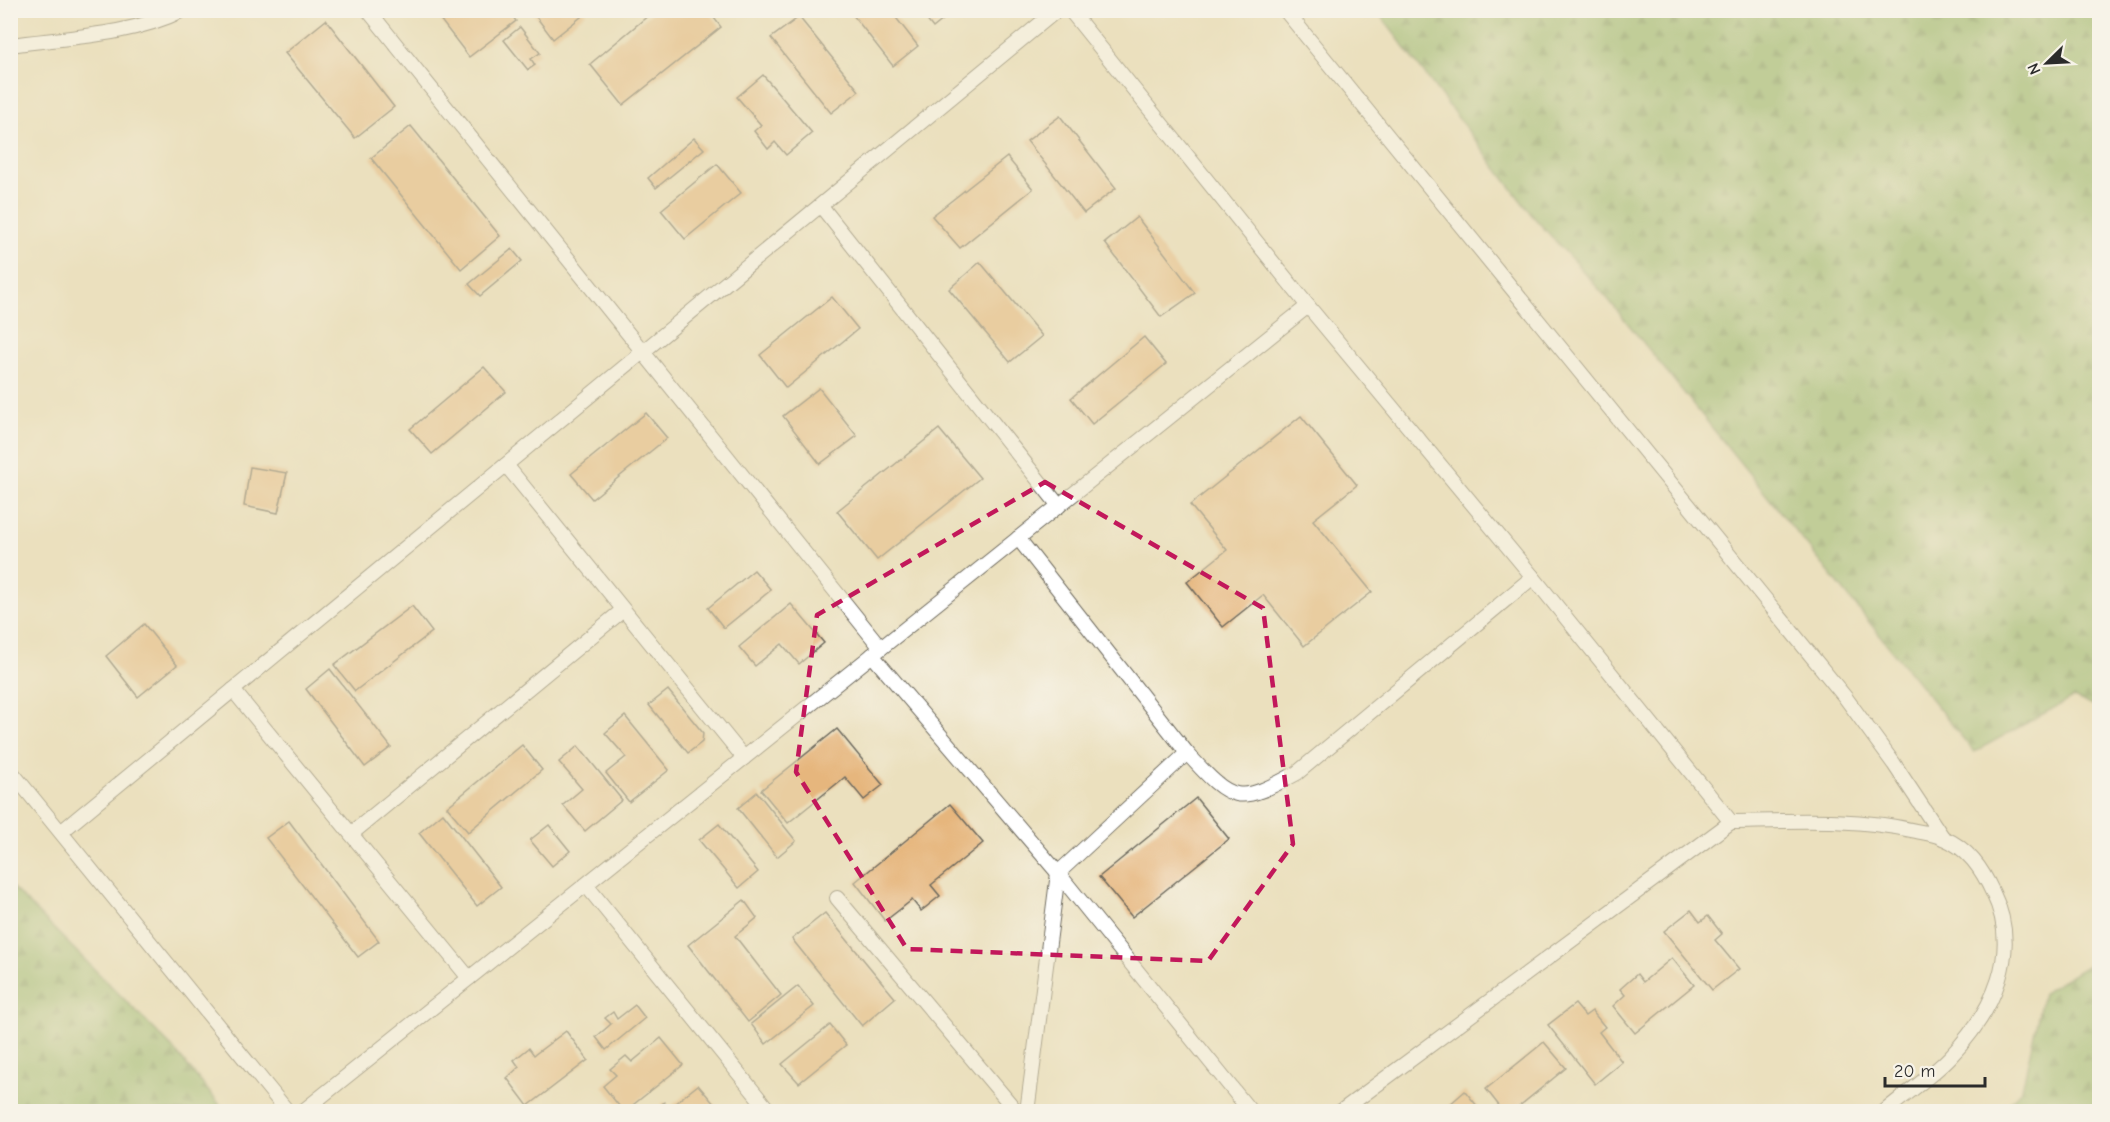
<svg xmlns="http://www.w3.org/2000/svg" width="2110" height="1122" font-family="'Comic Neue',sans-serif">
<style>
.forest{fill:url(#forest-firs);stroke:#5c704c;stroke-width:1.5}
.building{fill:#e6b67d}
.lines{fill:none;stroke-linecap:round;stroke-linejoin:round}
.service-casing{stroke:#6e6a5e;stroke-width:16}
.service{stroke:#fff;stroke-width:14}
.marked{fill:none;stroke:#c2185b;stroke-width:4.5;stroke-dasharray:12 8;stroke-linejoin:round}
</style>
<defs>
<pattern id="forest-firs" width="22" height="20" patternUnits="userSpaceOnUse" patternTransform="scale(1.5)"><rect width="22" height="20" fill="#8eb66c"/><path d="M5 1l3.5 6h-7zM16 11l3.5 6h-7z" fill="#749459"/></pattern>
</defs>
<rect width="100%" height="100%" fill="#f7f3e8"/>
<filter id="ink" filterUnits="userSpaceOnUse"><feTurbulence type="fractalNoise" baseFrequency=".0167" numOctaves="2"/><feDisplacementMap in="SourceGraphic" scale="12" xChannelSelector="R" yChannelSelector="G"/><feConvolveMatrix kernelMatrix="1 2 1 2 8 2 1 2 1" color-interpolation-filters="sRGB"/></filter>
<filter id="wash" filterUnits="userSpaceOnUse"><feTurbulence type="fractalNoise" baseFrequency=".008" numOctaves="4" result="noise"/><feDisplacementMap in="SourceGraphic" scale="24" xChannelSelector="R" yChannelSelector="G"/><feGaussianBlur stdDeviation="1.35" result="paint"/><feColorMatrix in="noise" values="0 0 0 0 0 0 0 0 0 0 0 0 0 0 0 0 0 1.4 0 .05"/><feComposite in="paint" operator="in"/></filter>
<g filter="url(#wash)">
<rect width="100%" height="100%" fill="#ebe0be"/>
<g class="forest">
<polygon points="1377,11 2099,11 2099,709 2074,697 1974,752 1608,299 1531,214"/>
<polygon points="11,886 172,1047 225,1111 11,1111"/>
<polygon points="2099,958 2099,1111 2002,1111 2022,1089 2043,993"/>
</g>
<g id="blocks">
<g class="building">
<polygon points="433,10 508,10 516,21 469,57"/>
<polygon points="531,10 584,10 586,13 553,39"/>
<polygon points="655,10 708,10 721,27 623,105 590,64"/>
<polygon points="849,10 890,10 918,46 893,66"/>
<polygon points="919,10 955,10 933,28"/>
<polygon points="799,17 859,91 831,113 771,38"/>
<polygon points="326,20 394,107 355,138 285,53"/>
<polygon points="520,27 540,53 531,59 535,65 528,70 504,40"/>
<polygon points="763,75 812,133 786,155 775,142 768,149 754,131 761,125 737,97"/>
<polygon points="1060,116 1116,188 1084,213 1027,141"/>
<polygon points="411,126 500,236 461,269 371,158"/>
<polygon points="694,138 704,149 656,188 648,178"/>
<polygon points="1007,157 1033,189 960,248 932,216"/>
<polygon points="717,164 741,193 685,239 661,210"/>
<polygon points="1137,217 1195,293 1161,317 1105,243"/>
<polygon points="512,249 522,261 480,296 469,284"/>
<polygon points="980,262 1042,336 1010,362 949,289"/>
<polygon points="832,297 858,329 786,388 760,355"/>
<polygon points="1144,337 1166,364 1092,424 1071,398"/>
<polygon points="484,367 506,392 432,454 410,429"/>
<polygon points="819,388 857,436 820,464 783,416"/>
<polygon points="646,413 667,438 592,499 571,474"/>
<polygon points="1301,416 1357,485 1313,520 1372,592 1304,646 1263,595 1223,627 1187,582 1227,550 1190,505"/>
<polygon points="939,429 980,478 877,560 837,511"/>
<polygon points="250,467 287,473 278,513 244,506"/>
<polygon points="754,570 771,590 724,628 708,608"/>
<polygon points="791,604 824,643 799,664 782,644 755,666 739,647"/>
<polygon points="412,606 432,632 355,691 334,665"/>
<polygon points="144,624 177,665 138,697 106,656"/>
<polygon points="330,669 391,747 365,767 306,689"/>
<polygon points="668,690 703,733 702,742 688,753 649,705"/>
<polygon points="625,716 669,770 629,802 606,773 626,757 605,733"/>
<polygon points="837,729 883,785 864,800 845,777 788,823 761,790"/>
<polygon points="522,745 542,770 468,832 447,807"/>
<polygon points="578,746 622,800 585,831 563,805 582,789 559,762"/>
<polygon points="757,792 796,841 777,857 738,808"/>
<polygon points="1196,798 1229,839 1132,917 1099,877"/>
<polygon points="950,804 983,843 931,885 940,896 921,911 912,900 885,921 855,882"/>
<polygon points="443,813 501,887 477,906 419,833"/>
<polygon points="289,821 379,941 358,957 266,838"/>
<polygon points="719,824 758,872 739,888 699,840"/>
<polygon points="549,825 570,851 552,866 530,840"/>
<polygon points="744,900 757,918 735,936 781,995 748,1022 688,945"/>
<polygon points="1691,910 1700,922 1708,916 1722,934 1715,940 1739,969 1712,990 1664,931"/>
<polygon points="825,913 895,998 862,1026 792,939"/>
<polygon points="1672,958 1694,985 1635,1033 1613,1006 1625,995 1620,989 1637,974 1643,982"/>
<polygon points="798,986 814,1006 766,1044 751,1024"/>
<polygon points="1575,1004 1585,1016 1592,1011 1605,1027 1599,1032 1622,1062 1595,1084 1548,1025"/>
<polygon points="635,1005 645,1018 606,1050 596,1037 611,1024 605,1018 613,1012 617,1019"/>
<polygon points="830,1025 846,1045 799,1083 782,1064"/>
<polygon points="566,1031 588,1060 528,1106 507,1078 519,1067 514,1060 529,1048 534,1055"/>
<polygon points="661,1038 683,1065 624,1112 603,1086 616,1075 610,1069 626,1056 632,1062"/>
<polygon points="1544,1042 1566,1068 1512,1112 1504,1112 1486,1089"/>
<polygon points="698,1085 721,1112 653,1112 664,1102 669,1108"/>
<polygon points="1465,1091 1482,1112 1441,1112"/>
</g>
</g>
</g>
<g filter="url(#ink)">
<use href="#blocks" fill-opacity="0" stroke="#6e6a5e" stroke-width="1.5"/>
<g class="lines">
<g class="service-casing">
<g id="service">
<polyline points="368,10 881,648"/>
<polyline points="1070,10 1308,306 1533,577 1731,822 1340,1112"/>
<polyline points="1285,10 1845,697 1894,764 1943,838"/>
<path d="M10,45C68,37 130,36 183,10"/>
<polyline points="821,206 1059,506"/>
<polyline points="506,465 744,758"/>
<path d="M1018,538L1187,753C1233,804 1238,805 1297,773L1533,577"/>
<polyline points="872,655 1058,873 1251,1112"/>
<polyline points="233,690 469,978"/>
<polyline points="10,770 288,1112"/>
<path d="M1731,822C1792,821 1856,817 1916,831C1925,833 1935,834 1943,838C1968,848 1982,869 1993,893C2022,952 1993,1012 1950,1057C1931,1077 1905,1094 1884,1112"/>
<polyline points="61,832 1057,10"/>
<polyline points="351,834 623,610"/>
<polyline points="586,885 770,1112"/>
<polyline points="837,898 1017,1112"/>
<polyline points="302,1112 1308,306"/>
<polyline points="1027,1112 1058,873 1187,753"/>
</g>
</g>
<use href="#service" class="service"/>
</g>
</g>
<path d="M0 0H2110V1122H0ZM1045,482L1263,608L1293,844L1208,961L907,949L796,772L817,615Z" fill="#ebe0be" fill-opacity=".55" fill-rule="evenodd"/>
<path class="marked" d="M1045,482L1263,608L1293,844L1208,961L907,949L796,772L817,615Z"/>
<rect width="2110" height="1122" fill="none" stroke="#f7f3e8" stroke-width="36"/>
<g transform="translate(2047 63) rotate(246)" stroke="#f7f3e8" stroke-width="4.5" paint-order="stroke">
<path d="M0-4.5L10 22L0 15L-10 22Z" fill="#2b2b2b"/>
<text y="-9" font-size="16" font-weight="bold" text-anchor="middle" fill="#2b2b2b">N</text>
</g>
<path d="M1885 1077v9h100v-9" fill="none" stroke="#2b2b2b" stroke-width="3"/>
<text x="1894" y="1077" font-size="18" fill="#2b2b2b" stroke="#f7f3e8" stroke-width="4.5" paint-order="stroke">20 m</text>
</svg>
